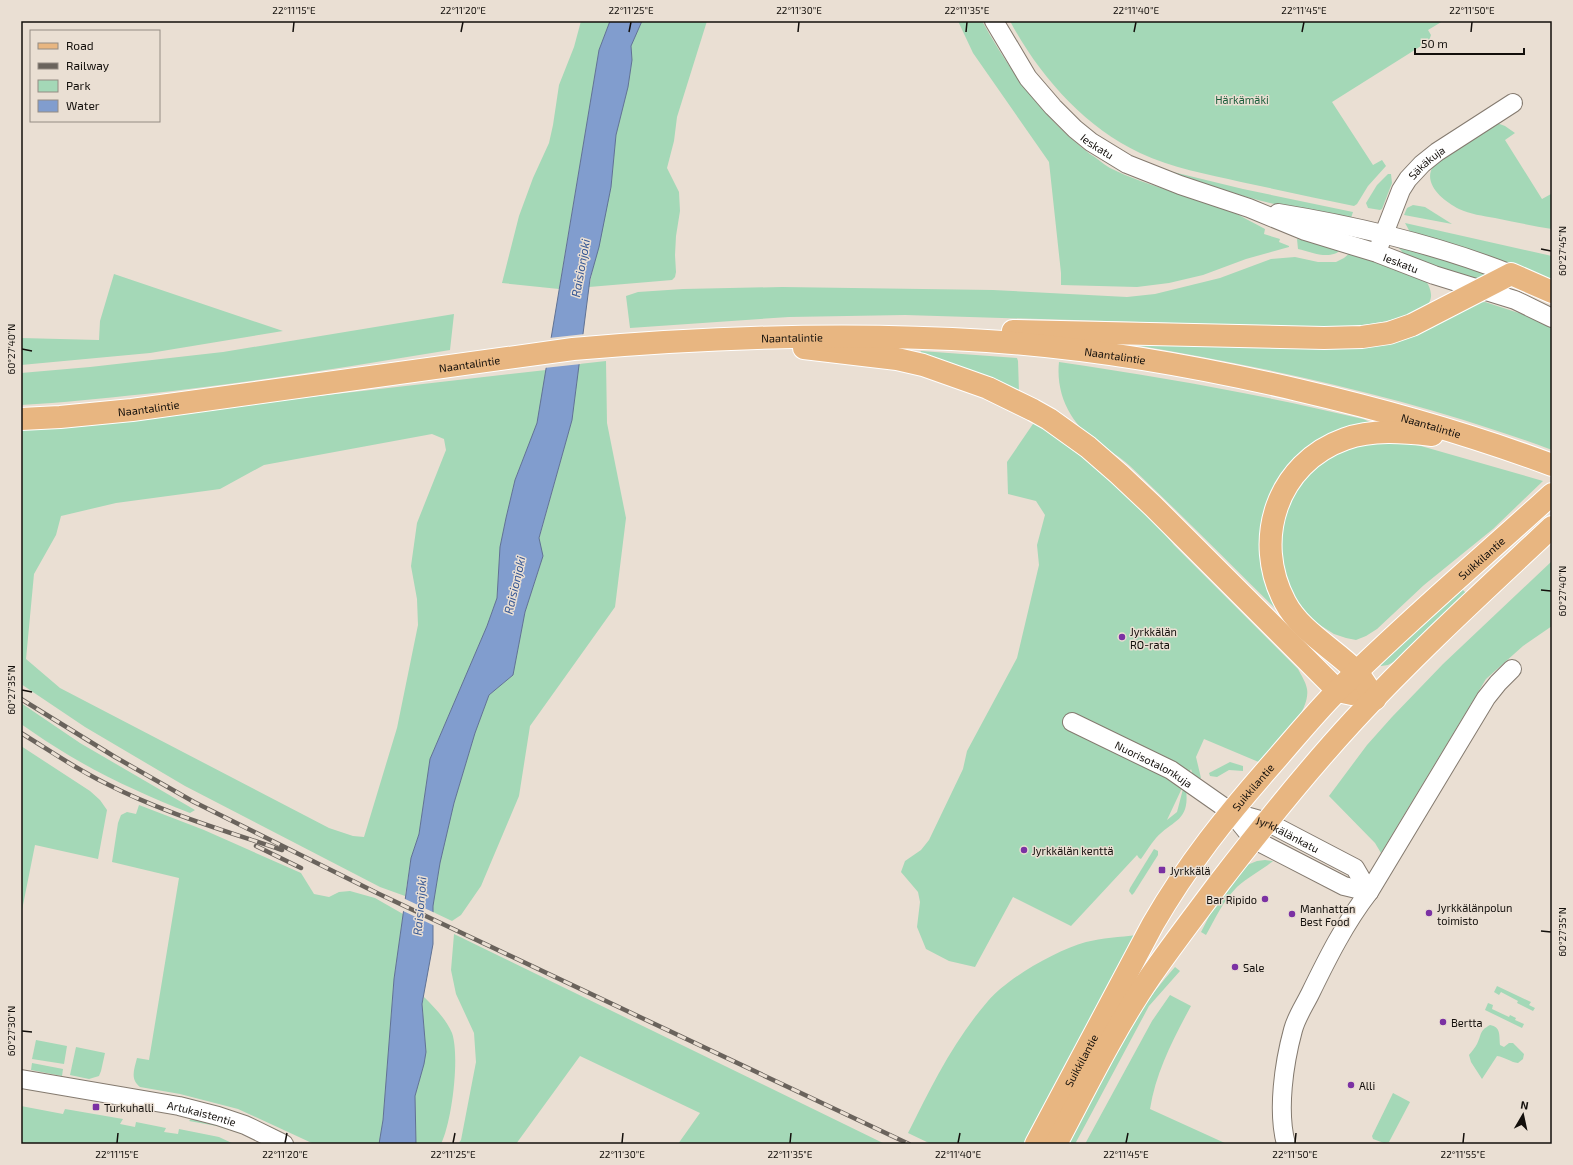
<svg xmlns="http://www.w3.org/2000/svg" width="1573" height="1165" font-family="'Exo 2',sans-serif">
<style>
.green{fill:#a4d8b7;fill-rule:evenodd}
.water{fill:#819dce;stroke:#607294}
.pier{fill:#eadfd3}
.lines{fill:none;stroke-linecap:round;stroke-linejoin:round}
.minor-casing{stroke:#847a6f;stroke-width:20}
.major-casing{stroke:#fff;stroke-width:24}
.minor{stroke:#fff;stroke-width:18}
.major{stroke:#e8b681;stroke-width:22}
.rail-casing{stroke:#6a635c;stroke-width:4.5}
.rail{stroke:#eadfd3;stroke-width:3;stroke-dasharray:9;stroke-linecap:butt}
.ticks{fill:none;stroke:#130f0b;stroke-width:1.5}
.poi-dot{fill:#7b31a3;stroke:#eadfd3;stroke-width:1.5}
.labels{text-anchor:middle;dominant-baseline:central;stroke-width:3;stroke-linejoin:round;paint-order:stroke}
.park-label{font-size:11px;fill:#1b5e3c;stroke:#eadfd3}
.street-label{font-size:11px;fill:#130f0b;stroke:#eadfd3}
.poi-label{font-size:11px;fill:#130f0b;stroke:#eadfd3;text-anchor:start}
.water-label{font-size:12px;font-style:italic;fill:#335593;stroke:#eadfd3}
.neatline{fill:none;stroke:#130f0b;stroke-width:1.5}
.ticks-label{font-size:10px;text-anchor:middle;fill:#130f0b}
</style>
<rect width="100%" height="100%" fill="#eadfd3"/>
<g class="green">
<polygon points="581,21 610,21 599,50 559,289 502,283 519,216 533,178 549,143 553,125 559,85 574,47"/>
<polygon points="642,21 707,21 677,117 674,141 667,168 679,192 680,211 676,236 675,255 676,272 675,277 672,280 589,287 611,187 616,135 628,87 632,60 631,46"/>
<path d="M958,21H982C1010,71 1044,120 1090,154C1097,158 1103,164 1110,168C1148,187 1191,195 1230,211C1242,216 1253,223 1265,229L1264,234L1280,239L1279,242L1289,246V247L1246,259L1203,275L1169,283L1137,287L1061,285V273L1049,162L973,53Z"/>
<path d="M1010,21H1443L1428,30L1431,35L1429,41L1332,102L1373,165L1382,160L1386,166L1368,186L1357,204L1354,206C1316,198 1279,190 1241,182C1207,174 1172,168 1140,153C1084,127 1038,74 1010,21Z"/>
<path d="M1497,123L1505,126L1515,133L1505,140L1542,199L1551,194L1552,195V229C1533,226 1514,222 1495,218C1483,216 1470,214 1459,209C1443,201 1421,183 1434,165Z"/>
<path d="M1169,171L1243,189L1353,212L1350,221C1289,208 1227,195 1169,171Z"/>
<polygon points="1388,174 1391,174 1392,183 1382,209 1380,210 1368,208 1366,203 1377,185"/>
<polygon points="1413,205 1425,207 1452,224 1404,215 1407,208"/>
<polygon points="1405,223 1552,256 1552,287 1410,232"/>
<path d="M1297,239L1312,241L1342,249C1330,261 1312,252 1298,249Z"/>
<polygon points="1398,244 1488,274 1478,281 1472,281 1405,255 1397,246"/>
<path d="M1351,252L1423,277C1430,285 1436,299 1425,307C1410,320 1358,326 1337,328L905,315L789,317L630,328L626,296L638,292L683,289L782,287L993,290L1127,297L1155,294L1220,278L1271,259L1295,257L1318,262H1336L1344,258Z"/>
<polygon points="114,274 283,331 150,353 21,365 21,338 99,340 100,321"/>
<path d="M1485,302L1525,315L1552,328V450C1413,398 1268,367 1122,343L1336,345L1472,303Z"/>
<path d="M454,314L450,350C348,367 247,383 145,394C103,398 62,403 21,405V373L90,367L223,352Z"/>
<polygon points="921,351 1017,358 1018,361 1019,393 920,353"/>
<polygon points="606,361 607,423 626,518 615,607 530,726 519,796 481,886 461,915 452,921 433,912 433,906 440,863 454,803 475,733 489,695 513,675 525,612 541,563 539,539 572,420 579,364"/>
<path d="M1059,362C1162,377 1263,395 1363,419L1370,422L1371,424L1347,432L1265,517C1252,566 1264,582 1289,622C1236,570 1184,517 1130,466C1111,449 1084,437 1071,415C1061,399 1057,380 1059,362Z"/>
<path d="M546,370L537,423L515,480L506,518L500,547L497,598L487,626L430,759L419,834L411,858L405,896L380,887L185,786L85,727L21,684V429L133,421L301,398ZM432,434L444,439L446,450L417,523L411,566L417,599L418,625L397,728L364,837L353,836L329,828L60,688L26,659L34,574L56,535L61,516L116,503L220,489L264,465Z"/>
<path d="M1035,421L1071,441L1134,498L1174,545L1298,669C1301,675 1306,682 1307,689C1311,712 1276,746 1261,763L1204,739L1196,757L1201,778L1198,779L1193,776L1191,769L1167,820L1177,812L1183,789H1186C1190,822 1173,819 1156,838C1150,845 1146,852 1141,859L1139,858L1137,855L1071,926L1013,897L975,967L949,961L926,949L917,927L920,902L918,892L901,872L905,861L921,850L929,840L963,769L967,751L1017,658L1039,565L1037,545L1045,515L1036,501L1008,494L1007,462Z"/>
<polygon points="1365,442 1405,443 1421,446 1543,481 1493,529 1424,585 1377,629 1366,636 1356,640 1346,638 1334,634 1312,620 1295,601 1288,588 1277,537 1293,491 1321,461"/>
<polygon points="1552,561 1552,626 1523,646 1486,679 1381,853 1375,843 1329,796 1367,745 1392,717 1443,664"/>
<polygon points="1462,589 1466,593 1399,659 1388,665 1381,666 1380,665 1381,663"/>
<path d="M21,703L80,743L195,810L190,813C149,797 109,779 70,756C53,746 37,735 21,724Z"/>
<polygon points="21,746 90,791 100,800 107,810 98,859 35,845 21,915"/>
<polygon points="1230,762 1243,766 1243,771 1229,770 1217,777 1210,776 1209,773"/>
<path d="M139,805L204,830L301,873L314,894L329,897L339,892L350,891L375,898L403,914L394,979L383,1120L379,1144H314L238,1109L180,1094L140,1087C130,1079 134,1070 137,1058L149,1060L179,878L112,862L118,823L121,815L127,812L136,814Z"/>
<polygon points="1154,849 1158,851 1158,855 1134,893 1132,895 1129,891 1130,888"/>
<path d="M1265,860L1273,861C1261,871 1248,877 1237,887C1223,901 1215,919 1206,935L1201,932L1218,899L1247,865L1257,861Z"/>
<polygon points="454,934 885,1144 678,1144 700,1113 580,1056 516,1144 458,1144 461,1140 476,1062 474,1033 456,994 451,970"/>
<path d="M1137,935L1024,1144H931L908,1133C931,1087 954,1040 988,1001C1009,977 1055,951 1086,942C1102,938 1120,937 1137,935Z"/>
<path d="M1175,967L1180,971L1149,1006L1075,1144H1067C1099,1083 1128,1019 1175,967Z"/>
<polygon points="1497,986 1531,1002 1529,1005 1535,1008 1533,1011 1517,1003 1518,1001 1501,992 1499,995 1494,992"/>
<path d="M1170,995L1191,1006C1173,1039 1156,1072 1150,1109L1227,1144H1085L1152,1021Z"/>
<path d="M424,997C434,1007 446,1019 452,1033C460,1056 452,1122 441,1144H416L415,1096L424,1064L426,1052L422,1004Z"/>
<polygon points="1488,1003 1493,1005 1492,1009 1509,1017 1510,1015 1516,1018 1515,1020 1524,1024 1522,1028 1485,1010"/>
<path d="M1490,1025C1501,1027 1499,1035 1500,1045L1504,1047L1509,1043H1513L1524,1054L1523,1059L1518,1063C1510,1062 1505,1057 1497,1056L1482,1079L1471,1062L1469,1055C1472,1051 1475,1048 1477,1044C1482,1034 1479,1031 1490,1025Z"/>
<polygon points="36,1040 67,1046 64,1064 32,1059"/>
<polygon points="76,1047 105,1053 101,1071 99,1076 89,1079 70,1075"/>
<polygon points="32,1063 63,1069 62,1076 31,1070"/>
<polygon points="1393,1093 1410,1102 1389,1142 1384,1143 1373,1139 1372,1136"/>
<polygon points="21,1106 63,1114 65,1109 123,1119 120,1124 135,1127 136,1122 166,1128 164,1132 178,1134 179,1129 219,1137 234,1144 21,1144"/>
<polygon points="193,1117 246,1134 245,1135 217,1126 189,1121"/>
</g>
<polygon class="water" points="610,21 642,21 631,46 632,60 628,87 616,135 611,187 599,247 590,279 572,420 539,538 543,556 525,612 513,675 489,695 475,733 454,803 440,863 433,906 433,944 422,1004 426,1052 424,1064 415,1096 416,1144 379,1144 383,1120 394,979 411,858 419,834 430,759 487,626 497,598 500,547 506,518 515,480 537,423 599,50"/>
<g class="pier">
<polygon points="585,334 581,364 544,368 549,338"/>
<polygon points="403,898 435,913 435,926 401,910"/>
</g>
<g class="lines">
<g class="minor-casing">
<g id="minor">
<path id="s1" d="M994,21L1028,78L1053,107L1075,129L1091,142L1127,164L1180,185L1249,208L1305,231L1377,253L1434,275L1515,300L1552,318"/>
<path d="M1278,213C1358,226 1435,244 1511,274"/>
<path id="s2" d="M1380,244L1401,190L1408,179L1422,164L1437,152L1513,103"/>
<path id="s3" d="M1072,722L1171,770L1231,812L1253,839L1344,886L1369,892"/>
<path id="s4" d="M1231,812L1267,822L1355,868L1369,892"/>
<path id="s5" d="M21,1079L179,1106L218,1116L245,1125L284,1144"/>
<path d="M1286,1144C1277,1111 1284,1063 1293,1030C1296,1018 1304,1006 1310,994C1327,959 1345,923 1369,892L1486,698L1498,683L1512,669"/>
</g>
</g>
<g class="major-casing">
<g id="major">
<polyline points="1013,331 1324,338 1362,337 1389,333 1412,325 1511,274 1552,292"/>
<polyline points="804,348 897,359 923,365 988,388 1033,410 1049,419 1088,447 1119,474 1153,506 1338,691 1352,694"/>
<path id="s6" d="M21,419L60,417L132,410L573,349C710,337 849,332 987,341C1092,348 1196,366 1298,390C1384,410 1469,434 1552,465"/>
<path d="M1375,699C1369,690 1363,679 1356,671C1333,648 1300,631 1285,602C1252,540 1277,463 1345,439C1372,429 1404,432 1432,435"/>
<path id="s7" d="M1036,1144L1153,924C1187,865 1227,815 1272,764C1294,739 1315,713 1338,690C1407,621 1481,559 1552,494"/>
<path d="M1056,1144C1085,1089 1115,1028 1150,977C1172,945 1196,914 1219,883C1262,827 1306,772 1354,720C1417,652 1485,590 1552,527"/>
</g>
</g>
<use href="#minor" class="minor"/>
<use href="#major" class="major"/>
<g class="rail-casing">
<g id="rail">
<polyline points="21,699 115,757 194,802 377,893 909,1144"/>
<path d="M21,733C49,750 76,769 105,783C161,812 223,830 282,850"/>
<polyline points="256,846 301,868"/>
</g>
</g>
<use href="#rail" class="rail"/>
</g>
<path class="ticks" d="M293,32L294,22M461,32L463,22M629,32L631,22M798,32L799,22M966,32L967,22M1134,32L1136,22M1302,32L1304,22M1471,32L1472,22M1541,249L1551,251M22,349L32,351M1541,590L1551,591M22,690L32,692M1541,931L1551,932M22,1031L32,1032M117,1143L118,1133M285,1143L287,1133M453,1143L455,1133M622,1143L623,1133M790,1143L791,1133M958,1143L960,1133M1126,1143L1128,1133M1295,1143L1296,1133M1463,1143L1464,1133"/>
<g class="poi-dot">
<circle cx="1122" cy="637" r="4"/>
<circle cx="1024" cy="850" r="4"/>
<rect x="1158" y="866" width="8" height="8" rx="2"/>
<circle cx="1265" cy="899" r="4"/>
<circle cx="1429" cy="913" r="4"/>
<circle cx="1292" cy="914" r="4"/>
<circle cx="1235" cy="967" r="4"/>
<circle cx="1443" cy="1022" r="4"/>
<circle cx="1351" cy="1085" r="4"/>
<rect x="92" y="1103" width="8" height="8" rx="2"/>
</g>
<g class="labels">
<g class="park-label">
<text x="1242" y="99">Härkämäki</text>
</g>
<g class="street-label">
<text stroke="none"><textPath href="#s1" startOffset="164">Ieskatu</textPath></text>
<text stroke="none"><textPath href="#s2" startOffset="96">Säkäkuja</textPath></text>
<text stroke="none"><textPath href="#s1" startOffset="490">Ieskatu</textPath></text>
<text stroke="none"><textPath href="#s6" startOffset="776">Naantalintie</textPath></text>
<text stroke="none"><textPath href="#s6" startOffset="1100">Naantalintie</textPath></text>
<text stroke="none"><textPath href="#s6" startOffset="452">Naantalintie</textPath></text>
<text stroke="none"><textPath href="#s6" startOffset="128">Naantalintie</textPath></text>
<text stroke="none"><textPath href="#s6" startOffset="1424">Naantalintie</textPath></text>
<text stroke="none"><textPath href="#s7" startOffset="743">Suikkilantie</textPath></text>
<text stroke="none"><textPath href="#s3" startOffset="92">Nuorisotalonkuja</textPath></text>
<text stroke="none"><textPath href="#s7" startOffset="419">Suikkilantie</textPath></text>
<text stroke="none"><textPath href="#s4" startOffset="61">Jyrkkälänkatu</textPath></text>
<text stroke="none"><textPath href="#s7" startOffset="95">Suikkilantie</textPath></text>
<text stroke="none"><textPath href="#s5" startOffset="184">Artukaistentie</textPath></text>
</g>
<g class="poi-label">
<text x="1130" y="631">Jyrkkälän<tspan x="1130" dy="13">RO-rata</tspan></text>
<text x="1032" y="850">Jyrkkälän kenttä</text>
<text x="1170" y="870">Jyrkkälä</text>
<text x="1257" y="899" text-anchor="end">Bar Ripido</text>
<text x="1437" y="907">Jyrkkälänpolun<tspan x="1437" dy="13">toimisto</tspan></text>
<text x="1300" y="908">Manhattan<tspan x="1300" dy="13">Best Food</tspan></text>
<text x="1243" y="967">Sale</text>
<text x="1451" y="1022">Bertta</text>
<text x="1359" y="1085">Alli</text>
<text x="104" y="1107">Turkuhalli</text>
</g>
<g class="water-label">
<text transform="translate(580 268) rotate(-80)">Raisionjoki</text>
<text transform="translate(514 585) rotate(-77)">Raisionjoki</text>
<text transform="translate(419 906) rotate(-85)">Raisionjoki</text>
</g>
</g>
<rect width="1573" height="1165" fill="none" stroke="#eadfd3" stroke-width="44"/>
<rect x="30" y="30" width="130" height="92" fill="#eadfd3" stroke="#948c83"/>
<rect x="38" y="43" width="20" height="6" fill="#e8b681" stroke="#948c83"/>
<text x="66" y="50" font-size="12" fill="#130f0b">Road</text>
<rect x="38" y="63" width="20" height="6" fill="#6a635c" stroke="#948c83"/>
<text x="66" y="70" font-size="12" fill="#130f0b">Railway</text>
<rect x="38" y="80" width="20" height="12" fill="#a4d8b7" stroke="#948c83"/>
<text x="66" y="90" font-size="12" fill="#130f0b">Park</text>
<rect x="38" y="100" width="20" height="12" fill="#819dce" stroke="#948c83"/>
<text x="66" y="110" font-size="12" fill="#130f0b">Water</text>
<g transform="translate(1523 1115) rotate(9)" stroke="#eadfd3" stroke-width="3" paint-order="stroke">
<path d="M0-3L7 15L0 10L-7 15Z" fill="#130f0b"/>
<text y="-6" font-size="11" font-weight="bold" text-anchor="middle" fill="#130f0b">N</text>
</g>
<path d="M1415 48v6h109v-6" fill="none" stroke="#130f0b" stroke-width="2"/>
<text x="1421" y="48" font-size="12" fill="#130f0b" stroke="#eadfd3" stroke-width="3" paint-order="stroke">50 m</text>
<rect x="22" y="22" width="1529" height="1121" class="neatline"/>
<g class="ticks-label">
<text x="294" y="14">22°11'15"E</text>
<text x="463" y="14">22°11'20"E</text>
<text x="631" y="14">22°11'25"E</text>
<text x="799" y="14">22°11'30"E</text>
<text x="967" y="14">22°11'35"E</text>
<text x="1136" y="14">22°11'40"E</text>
<text x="1304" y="14">22°11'45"E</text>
<text x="1472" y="14">22°11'50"E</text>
<text transform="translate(1562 251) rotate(-90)" y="4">60°27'45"N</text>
<text transform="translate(11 349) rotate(-90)" y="4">60°27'40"N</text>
<text transform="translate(1562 591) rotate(-90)" y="4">60°27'40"N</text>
<text transform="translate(11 690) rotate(-90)" y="4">60°27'35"N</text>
<text transform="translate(1562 932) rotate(-90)" y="4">60°27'35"N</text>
<text transform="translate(11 1031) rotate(-90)" y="4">60°27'30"N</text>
<text x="117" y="1158">22°11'15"E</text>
<text x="285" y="1158">22°11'20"E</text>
<text x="453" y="1158">22°11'25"E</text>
<text x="622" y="1158">22°11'30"E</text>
<text x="790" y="1158">22°11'35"E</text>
<text x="958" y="1158">22°11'40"E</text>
<text x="1126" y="1158">22°11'45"E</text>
<text x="1295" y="1158">22°11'50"E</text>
<text x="1463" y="1158">22°11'55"E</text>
</g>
</svg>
